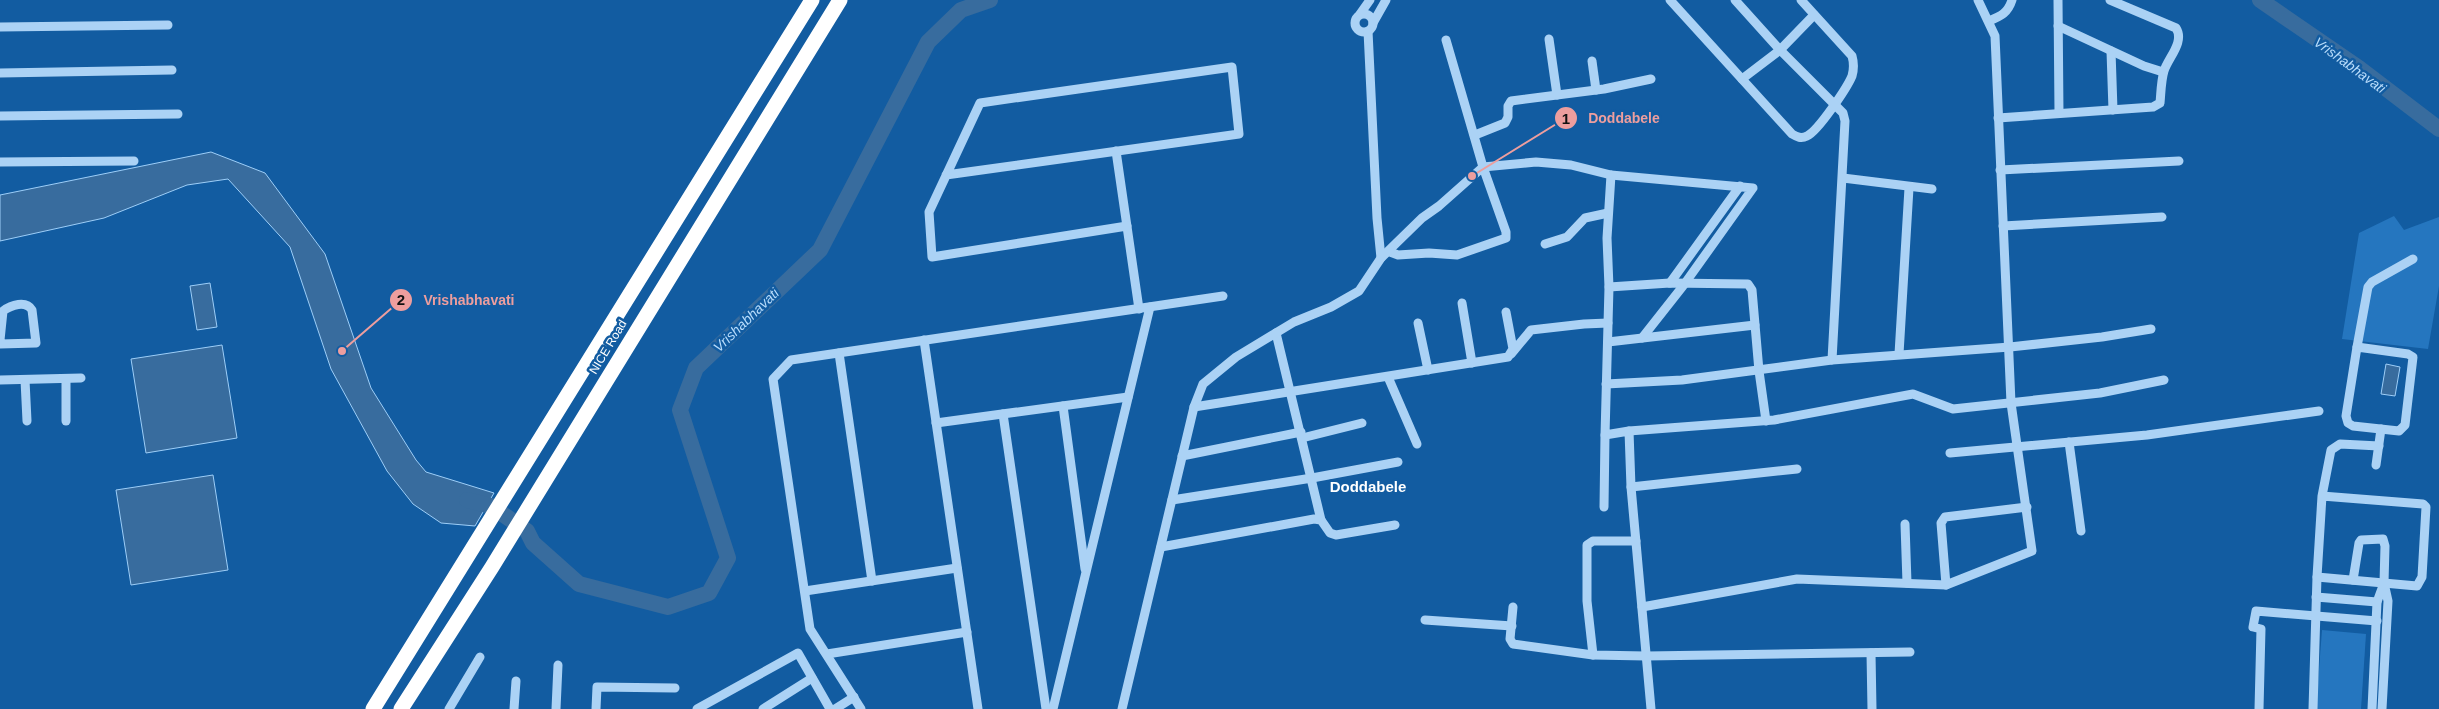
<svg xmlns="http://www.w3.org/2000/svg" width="2439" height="709" font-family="Arial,sans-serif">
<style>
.green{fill:#2576bf}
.water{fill:#386c9e;stroke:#9dcef8}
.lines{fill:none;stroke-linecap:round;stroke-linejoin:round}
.river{stroke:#386c9e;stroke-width:16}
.minor{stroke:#abd2f5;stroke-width:9}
.highway{stroke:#fff;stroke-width:15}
.labels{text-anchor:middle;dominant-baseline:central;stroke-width:5;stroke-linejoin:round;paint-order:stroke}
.street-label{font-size:12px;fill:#fff;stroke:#125ca1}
.water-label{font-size:14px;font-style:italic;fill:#b8dcfb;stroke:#125ca1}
.quarter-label{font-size:15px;font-weight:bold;fill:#fff;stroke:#125ca1}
.leader{fill:none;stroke:#ed9e9e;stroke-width:2}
.callout-dot{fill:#ed9e9e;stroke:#125ca1;stroke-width:2}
.mark-label{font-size:15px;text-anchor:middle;font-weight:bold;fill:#111}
.callout-label{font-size:14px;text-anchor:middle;font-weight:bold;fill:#ed9e9e;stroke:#125ca1;stroke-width:5;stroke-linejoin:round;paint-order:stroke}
</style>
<rect width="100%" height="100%" fill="#125ca1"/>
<g class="green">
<polygon points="2394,216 2404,230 2439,217 2439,286 2428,349 2342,339 2359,233"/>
<polygon points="2322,630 2366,634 2361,709 2316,709"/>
</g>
<g class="water">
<polygon points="211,152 265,173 325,254 371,388 416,460 426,472 494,493 475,526 441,523 413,504 387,471 331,369 290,247 228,179 187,185 104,218 0,241 0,195"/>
<polygon points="210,283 217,327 197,330 190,286"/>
<polygon points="222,345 237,438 146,453 131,359"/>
<polygon points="2386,364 2400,367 2395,396 2381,394"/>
<polygon points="213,475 228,570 131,585 116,490"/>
</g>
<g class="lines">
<g class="river">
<polyline points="2260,0 2359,68 2439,129"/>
<polyline points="467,500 491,506 527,531 533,543 579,584 668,607 709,593 728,558 680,410 696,368 820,250 928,42 961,10 990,0"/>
</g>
<g class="minor">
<path d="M1670,0L1792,134C1797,137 1801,139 1807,136C1818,131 1847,88 1852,76C1854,69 1854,63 1852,56L1801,0"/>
<polyline points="1735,0 1780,50 1843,113 1845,121 1832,360"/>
<polyline points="2058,0 2059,113"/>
<circle cx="1364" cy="23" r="9"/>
<polyline points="1360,14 1370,0"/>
<path d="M1989,21C2001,16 2008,13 2012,0"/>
<polyline points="1373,23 1386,0"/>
<polyline points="2058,26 2144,66 2163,72"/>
<polyline points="0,27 168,25"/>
<polyline points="1368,31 1377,218 1381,258"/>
<polyline points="1549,39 1557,95"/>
<polyline points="2111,51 2113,110"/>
<polyline points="1592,61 1596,90"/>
<polyline points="0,73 172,70"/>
<polyline points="1742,79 1780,50 1814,15"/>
<polyline points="0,116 178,114"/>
<path d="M1998,118L2153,107L2160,103C2161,93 2161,81 2164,71C2168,58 2185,42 2176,28L2110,0"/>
<polyline points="1475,135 1505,123 1508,117 1508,106 1511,101 1604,89 1651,79"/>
<polyline points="1116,151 1139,309"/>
<polyline points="0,162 134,161"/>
<polyline points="2000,170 2179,161"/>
<polyline points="946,175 1239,134 1232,67 980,103 929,212 932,257 1127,226"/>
<polyline points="1611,175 1607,238 1609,287 1605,435 1629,431 1631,487 1651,709"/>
<polyline points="1843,178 1932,189"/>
<polyline points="2003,226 2162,217"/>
<polyline points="1545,244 1567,237 1585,218 1608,213"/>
<polyline points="1390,252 1398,255 1429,253 1457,255 1506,238 1506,232 1483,167 1446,40"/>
<polyline points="1670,283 1740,186"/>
<polyline points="1609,287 1670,283 1748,284 1752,290 1759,371 1766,421"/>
<polyline points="1462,303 1472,363"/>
<polyline points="1418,323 1428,370"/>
<polyline points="1276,333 1321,520"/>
<path d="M0,340L3,311C11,305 26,300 32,310L36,343L0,344"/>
<polyline points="924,340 978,709"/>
<polyline points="1608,342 1755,325"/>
<polygon points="2357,347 2408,354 2413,357 2405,425 2399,431 2353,426 2348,423 2346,416"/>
<polyline points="2357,347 2368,287 2372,282 2413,259"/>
<polyline points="839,353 872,581"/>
<polyline points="1511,354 1531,330 1584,324 1608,323"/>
<polyline points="1899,354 1909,188"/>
<polyline points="1388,377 1417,444"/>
<polyline points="0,380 81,378"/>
<polyline points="25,380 27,421"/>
<polyline points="1606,384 1682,380 1832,360 2010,347 2102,337 2151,329"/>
<polyline points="1063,406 1085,569"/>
<polyline points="1194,407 1508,357 1513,349 1506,312"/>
<polyline points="1003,414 1046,709"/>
<polyline points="66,421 66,379"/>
<polyline points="936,423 1128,397"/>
<polyline points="1629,431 1774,420 1913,394 1953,409 2100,393 2164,380"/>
<polyline points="1302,438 1362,423"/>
<polyline points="2069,442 2081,531"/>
<polyline points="1950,453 2147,435 2319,411"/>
<polyline points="1182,456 1301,432"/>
<polyline points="2376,465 2381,429"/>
<polyline points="1631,487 1797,469"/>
<polyline points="2322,496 2423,504 2426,507 2422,577 2417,586 2317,577 2322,496 2331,450 2340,444 2379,446"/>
<polyline points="1172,500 1312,478 1398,462"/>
<polyline points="1604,507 1605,435"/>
<polyline points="1905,524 1907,583"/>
<polyline points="1161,547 1314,519 1321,520 1330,533 1336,535 1395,525"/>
<polyline points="2353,580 2359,543 2361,540 2383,539 2385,546 2384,583"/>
<polyline points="1946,585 1941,523 1945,517 2027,507"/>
<polyline points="805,591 957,568"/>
<polyline points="2316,597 2377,602"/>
<polyline points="1513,607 1510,639 1513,644 1593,655 1646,656 1910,652"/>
<polyline points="1642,607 1797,579 1946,585 2032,551 2011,403 1995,36 1978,0"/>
<polyline points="1425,620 1512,626"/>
<polyline points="1871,653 1872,709"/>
<polyline points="827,654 967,632"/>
<polyline points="1593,655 1587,601 1587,545 1593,541 1636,541"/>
<polyline points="449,709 480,657"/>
<polyline points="514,709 516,681"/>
<polyline points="556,709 558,665"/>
<polyline points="596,709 597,687 675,688"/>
<polyline points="697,709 798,653 830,709"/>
<polyline points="763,709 812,678"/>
<polyline points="835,709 854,697"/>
<polyline points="861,709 810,629 773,379 791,360 1223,296"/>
<polyline points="1053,709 1150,307"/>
<polyline points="1122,709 1194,407 1203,384 1236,357 1294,322 1331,307 1359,291 1381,258 1422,218 1439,206 1483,167 1536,162 1571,165 1611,175 1753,188 1683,286 1642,338"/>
<polyline points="2259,709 2261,629 2253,627 2256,611 2377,621"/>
<polyline points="2313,709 2317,577"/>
<polyline points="2372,709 2377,602 2384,583 2388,601 2382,709"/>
</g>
<g class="highway">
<polyline points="373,709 812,0"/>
<polyline points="401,709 492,567 840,0"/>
</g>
</g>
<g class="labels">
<g class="street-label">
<text transform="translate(608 347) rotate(-59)">NICE Road</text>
</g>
<g class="water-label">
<text transform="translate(2350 65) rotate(36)">Vrishabhavati</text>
<text transform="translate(746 320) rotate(-44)">Vrishabhavati</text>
</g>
<g class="quarter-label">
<text x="1368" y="486">Doddabele</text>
</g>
</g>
<path class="leader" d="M1472 176L1566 118M342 351L401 300"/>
<g class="callout-dot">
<circle cx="1472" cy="176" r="5"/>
<circle cx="342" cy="351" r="5"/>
<circle cx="1566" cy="118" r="12"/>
<circle cx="401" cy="300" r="12"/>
</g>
<g class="mark-label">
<text x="1566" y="124">1</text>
<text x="401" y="305">2</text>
</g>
<g class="callout-label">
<text x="1624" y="123">Doddabele</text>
<text x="469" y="305">Vrishabhavati</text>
</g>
</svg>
